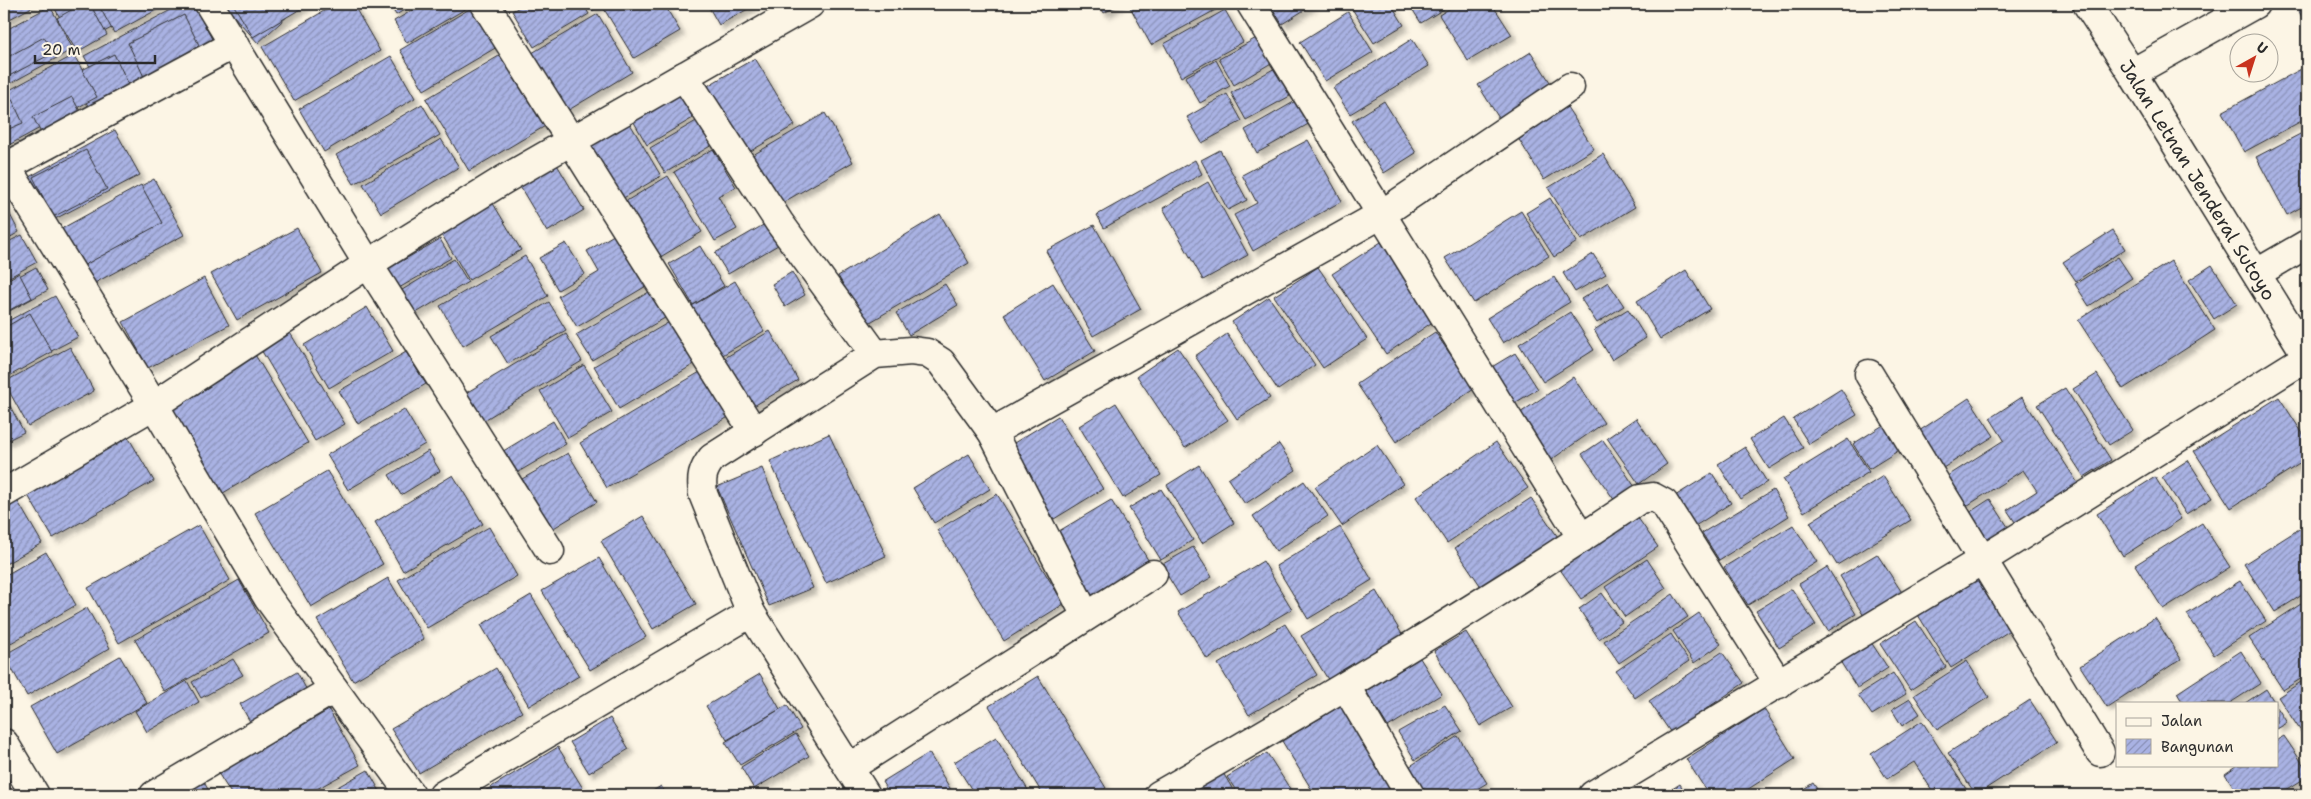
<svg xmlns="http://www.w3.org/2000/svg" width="2311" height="799" font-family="'Shantell Sans',sans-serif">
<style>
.building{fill:url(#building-hatch);stroke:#2b2b2b;filter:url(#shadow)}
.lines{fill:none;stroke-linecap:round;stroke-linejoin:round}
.minor-casing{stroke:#2b2b2b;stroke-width:31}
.secondary-casing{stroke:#2b2b2b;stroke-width:31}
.minor{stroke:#fcf5e5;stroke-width:28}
.secondary{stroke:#fcf5e5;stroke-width:28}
.labels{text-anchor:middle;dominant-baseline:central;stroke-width:4;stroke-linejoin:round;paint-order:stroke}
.street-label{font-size:19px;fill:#2b2b2b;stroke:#fcf5e5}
</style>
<defs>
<pattern id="building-hatch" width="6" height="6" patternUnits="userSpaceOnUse" patternTransform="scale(1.25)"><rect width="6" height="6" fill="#a9b2e3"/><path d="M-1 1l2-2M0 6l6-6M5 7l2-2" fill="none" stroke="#8a91b8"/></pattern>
<filter id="shadow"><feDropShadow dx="4.5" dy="4.5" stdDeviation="2.5" flood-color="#0004"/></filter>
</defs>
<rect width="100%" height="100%" fill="#fcf5e5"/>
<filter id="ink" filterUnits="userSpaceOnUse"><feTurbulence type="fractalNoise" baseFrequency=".02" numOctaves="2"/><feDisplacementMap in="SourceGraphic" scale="10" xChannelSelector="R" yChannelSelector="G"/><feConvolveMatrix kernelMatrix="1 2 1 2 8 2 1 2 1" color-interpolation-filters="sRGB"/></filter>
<g filter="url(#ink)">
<g class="building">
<polygon points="4,4 38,4 4,22"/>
<polygon points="60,4 156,4 76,47 54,7"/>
<polygon points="82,4 90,4 107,35 77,52 57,18"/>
<polygon points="98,4 160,4 162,7 114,33"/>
<polygon points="182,4 193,4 217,48 111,105 84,56"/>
<polygon points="223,4 301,4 258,43"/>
<polygon points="233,4 309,4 253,37"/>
<polygon points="336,4 353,4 380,51 294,101 262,47"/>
<polygon points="389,4 414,4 396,15"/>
<polygon points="423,4 474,4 407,43 394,21"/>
<polygon points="525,4 583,4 589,14 534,47 512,11"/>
<polygon points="588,4 604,4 592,11"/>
<polygon points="612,4 664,4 680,31 634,58 604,9"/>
<polygon points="707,4 757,4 719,25"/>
<polygon points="1099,4 1120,4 1104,13"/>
<polygon points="1136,4 1219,4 1221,7 1151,45 1130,7"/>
<polygon points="1270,4 1314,4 1282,24"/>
<polygon points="1349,4 1391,4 1404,25 1374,43"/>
<polygon points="1409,4 1452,4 1421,23"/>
<polygon points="1457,4 1492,4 1512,35 1468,61 1439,15"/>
<polygon points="2295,4 2307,4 2307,26"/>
<polygon points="50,6 73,49 4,87 4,31"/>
<polygon points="473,7 497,47 424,90 400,50"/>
<polygon points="1225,10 1243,42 1181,77 1164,44"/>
<polygon points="1348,12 1373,52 1325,81 1300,42"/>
<polygon points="598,14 632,72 567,111 532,53"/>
<polygon points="184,15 202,51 145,79 128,43"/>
<polygon points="44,37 53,53 9,76 4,66 4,59"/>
<polygon points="1258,37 1273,62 1234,85 1219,59"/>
<polygon points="1412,39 1429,66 1350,114 1333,88"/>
<polygon points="1531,52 1555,90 1502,123 1478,85"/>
<polygon points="504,53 547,125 469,171 426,99"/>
<polygon points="114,54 130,87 89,108 72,75"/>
<polygon points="74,55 97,97 7,146 4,140 4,93"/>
<polygon points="391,56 415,98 324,152 299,109"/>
<polygon points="755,58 795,125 744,155 704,88"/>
<polygon points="1216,60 1230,86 1200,103 1185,77"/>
<polygon points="1275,68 1290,96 1246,120 1231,93"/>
<polygon points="2303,68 2307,76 2307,118 2244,152 2222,112"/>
<polygon points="4,82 23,123 4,131"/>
<polygon points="677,91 693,118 647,145 631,117"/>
<polygon points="1227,94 1242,121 1202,143 1187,117"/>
<polygon points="72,97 82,115 42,135 33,117"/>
<polygon points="1299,99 1312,122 1257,153 1245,130"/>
<polygon points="1384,101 1416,153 1384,173 1352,121"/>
<polygon points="422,104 440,135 354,184 336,155"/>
<polygon points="1567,107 1594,149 1544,180 1518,138"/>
<polygon points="825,113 853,162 775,207 746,159"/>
<polygon points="698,120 712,145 665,173 650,148"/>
<polygon points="629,122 661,176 620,200 588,147"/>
<polygon points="115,130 140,175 53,220 29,177"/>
<polygon points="2304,132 2307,138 2307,204 2287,215 2256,157"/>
<polygon points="441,139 459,167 381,213 363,184"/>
<polygon points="1308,140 1342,201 1253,251 1234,215 1257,203 1242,175"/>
<polygon points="713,149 736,187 718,196 737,229 715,241 674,172"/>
<polygon points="86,150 107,189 53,217 33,177"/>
<polygon points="1220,150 1247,200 1228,210 1201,160"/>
<polygon points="1603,154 1635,207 1581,240 1548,188"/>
<polygon points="1195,160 1202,174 1104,228 1097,215"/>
<polygon points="556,163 584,210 547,232 519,185"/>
<polygon points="668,176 702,232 657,259 623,203"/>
<polygon points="154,179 184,235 91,285 60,230"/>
<polygon points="1208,182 1248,255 1203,280 1163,208"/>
<polygon points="141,185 162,223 81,267 61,229"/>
<polygon points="1550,198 1577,242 1554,257 1526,213"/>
<polygon points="491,200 521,250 469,280 439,230"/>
<polygon points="4,203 19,232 4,241"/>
<polygon points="1521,211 1549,256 1474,303 1445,258"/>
<polygon points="940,214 969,263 867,324 838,276"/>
<polygon points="765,224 778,245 728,274 715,253"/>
<polygon points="1094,225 1141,309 1093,336 1046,251"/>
<polygon points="297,228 322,273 237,320 211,274"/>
<polygon points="2113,230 2125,249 2076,281 2063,262"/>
<polygon points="617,233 648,285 577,327 558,296 599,272 587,251"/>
<polygon points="22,235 37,262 4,280 4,244"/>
<polygon points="440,239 451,258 392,292 381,273"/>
<polygon points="1381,242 1434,321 1386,354 1332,274"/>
<polygon points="566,243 585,274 558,290 539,258"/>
<polygon points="700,246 724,286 693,305 669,264"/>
<polygon points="1593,254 1606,274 1575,292 1563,273"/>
<polygon points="525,256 548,296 463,346 440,306"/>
<polygon points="2118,257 2132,278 2089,306 2075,284"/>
<polygon points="454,259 468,282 406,319 392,296"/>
<polygon points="2171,261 2215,330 2123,389 2078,320"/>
<polygon points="2212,265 2237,304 2214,319 2189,280"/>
<polygon points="36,267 48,290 4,314 4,284"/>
<polygon points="1318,267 1367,339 1323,368 1274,296"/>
<polygon points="1686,270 1710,309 1660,339 1637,301"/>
<polygon points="792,272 805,295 785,307 772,284"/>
<polygon points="19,273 32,298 4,313 4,282"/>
<polygon points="1554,277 1570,302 1503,343 1487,318"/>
<polygon points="204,278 229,325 148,368 123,322"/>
<polygon points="735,281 764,331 719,357 690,307"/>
<polygon points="1608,282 1624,306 1597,323 1581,299"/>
<polygon points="1053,283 1095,351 1045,381 1004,314"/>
<polygon points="945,284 958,305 909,335 896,313"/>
<polygon points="654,289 670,315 592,360 576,335"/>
<polygon points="55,296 78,337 4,376 4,323"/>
<polygon points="1269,297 1315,365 1278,390 1232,322"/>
<polygon points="549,302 566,330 508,364 491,336"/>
<polygon points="367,307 393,351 329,388 304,345"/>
<polygon points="1628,309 1646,338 1612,360 1594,330"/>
<polygon points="1570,312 1594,350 1543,382 1519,344"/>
<polygon points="30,313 52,352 4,379 4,328"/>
<polygon points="671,321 696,363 619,409 594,366"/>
<polygon points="289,331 345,424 315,441 260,348"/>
<polygon points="770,331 798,380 752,407 723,359"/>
<polygon points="1435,332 1474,389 1396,442 1357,384"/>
<polygon points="566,334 582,361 481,422 464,394"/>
<polygon points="1227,334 1270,398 1237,419 1195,356"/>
<polygon points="70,347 94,391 28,426 4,382"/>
<polygon points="1178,348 1228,420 1185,448 1137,376"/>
<polygon points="406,352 426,384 358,424 339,391"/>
<polygon points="254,353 308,443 218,496 164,406"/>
<polygon points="1515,353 1538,389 1513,404 1490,368"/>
<polygon points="584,365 612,412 568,438 540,391"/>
<polygon points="705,369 732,415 607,488 580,443"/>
<polygon points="2097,374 2133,430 2109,445 2073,389"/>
<polygon points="1573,377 1604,423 1548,462 1517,415"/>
<polygon points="2065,388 2111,460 2084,477 2037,405"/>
<polygon points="1841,389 1857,415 1809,444 1793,419"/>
<polygon points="4,395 24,432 4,442"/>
<polygon points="2022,397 2081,488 2019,528 2007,510 2037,491 2023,470 1962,509 1943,479 2004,440 1990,418"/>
<polygon points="2279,397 2307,440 2307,459 2231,508 2194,451"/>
<polygon points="1969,398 1994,436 1943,468 1919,431"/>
<polygon points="1116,403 1161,475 1123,498 1079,426"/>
<polygon points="404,409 425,444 348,490 327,455"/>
<polygon points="1058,416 1103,489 1054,519 1009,446"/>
<polygon points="1636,418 1667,464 1639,484 1607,438"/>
<polygon points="1784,418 1803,448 1769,469 1750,439"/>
<polygon points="553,421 566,444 513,475 500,453"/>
<polygon points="1885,424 1901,449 1869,469 1853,444"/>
<polygon points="829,434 886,556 826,583 770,461"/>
<polygon points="127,435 154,481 53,538 26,492"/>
<polygon points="1848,439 1869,472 1804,512 1783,479"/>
<polygon points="1603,440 1635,487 1615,501 1582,454"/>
<polygon points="1496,442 1528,488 1447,543 1416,497"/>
<polygon points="1279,444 1296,470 1245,504 1228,479"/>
<polygon points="1377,445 1403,484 1342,526 1315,487"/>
<polygon points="1745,447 1767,482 1740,499 1718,464"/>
<polygon points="428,451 440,471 401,495 389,475"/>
<polygon points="568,453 597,502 552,529 522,479"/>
<polygon points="969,454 990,489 934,523 913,488"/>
<polygon points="2188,460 2212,498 2186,514 2162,477"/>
<polygon points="1199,465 1234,523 1202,543 1167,485"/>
<polygon points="762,468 813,588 769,606 717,487"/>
<polygon points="327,471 383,564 311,607 255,513"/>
<polygon points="1712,473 1731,503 1695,526 1675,496"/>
<polygon points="453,475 483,524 403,571 375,522"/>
<polygon points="1883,476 1911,520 1837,565 1810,522"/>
<polygon points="2155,477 2181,519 2123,556 2097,514"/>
<polygon points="1304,481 1328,516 1276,551 1253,516"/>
<polygon points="1161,489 1193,540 1161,560 1129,508"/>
<polygon points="1773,490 1789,516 1719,560 1702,533"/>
<polygon points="997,494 1064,604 1004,641 937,530"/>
<polygon points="1531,498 1562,543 1486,594 1455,548"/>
<polygon points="1990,499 2012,533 1988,548 1967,514"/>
<polygon points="17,500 42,543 4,565 4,508"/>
<polygon points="1111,500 1150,563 1088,601 1049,537"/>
<polygon points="1636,515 1658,547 1581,599 1559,568"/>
<polygon points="643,516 696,604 653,629 601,541"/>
<polygon points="2202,523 2230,567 2163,609 2135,565"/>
<polygon points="2307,524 2307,592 2275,612 2244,564"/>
<polygon points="199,525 230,580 119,643 88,588"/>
<polygon points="1793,525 1817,562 1748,605 1724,567"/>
<polygon points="489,527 517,576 427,628 398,580"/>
<polygon points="1340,527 1372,580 1308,619 1276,566"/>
<polygon points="1193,547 1212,577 1180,596 1161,565"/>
<polygon points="46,552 76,605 4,647 4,576"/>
<polygon points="1877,554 1903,594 1865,618 1840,576"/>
<polygon points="599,558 646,637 590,670 542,591"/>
<polygon points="1647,559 1666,588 1625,617 1605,587"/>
<polygon points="1263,561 1292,609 1207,659 1178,612"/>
<polygon points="1827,567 1856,614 1828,631 1799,584"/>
<polygon points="388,578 424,639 353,681 317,620"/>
<polygon points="1976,578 2009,631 1951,668 1918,615"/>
<polygon points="239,580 269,633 165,692 135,640"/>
<polygon points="2240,581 2266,621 2214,655 2187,614"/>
<polygon points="1792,589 1816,625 1779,648 1756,611"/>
<polygon points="1376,591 1403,636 1329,681 1301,636"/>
<polygon points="1602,593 1622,622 1599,639 1579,609"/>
<polygon points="1673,594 1688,617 1619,663 1604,641"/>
<polygon points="531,595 579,676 529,706 481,625"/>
<polygon points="2307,600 2307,675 2283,690 2249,638"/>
<polygon points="87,608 110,648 27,696 4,655"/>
<polygon points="1699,613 1721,644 1694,663 1673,631"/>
<polygon points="2155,618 2181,659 2107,707 2080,666"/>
<polygon points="1916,621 1946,667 1910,690 1880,644"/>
<polygon points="1285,624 1317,675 1249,715 1218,664"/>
<polygon points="1466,632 1512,707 1480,726 1434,651"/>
<polygon points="1671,634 1689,661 1635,698 1616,671"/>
<polygon points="1869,639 1888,668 1857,688 1838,658"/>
<polygon points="2241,651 2261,683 2230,703 2183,703 2177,693"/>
<polygon points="1722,652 1744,683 1671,733 1649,701"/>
<polygon points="120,656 147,703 57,754 30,707"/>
<polygon points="1420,658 1442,694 1388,727 1366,691"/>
<polygon points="233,659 243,675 201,698 192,682"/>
<polygon points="1967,661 1989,697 1937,730 1914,695"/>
<polygon points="496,668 522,712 419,773 391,729"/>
<polygon points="297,672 310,696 253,727 240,704"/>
<polygon points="1893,673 1906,694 1872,715 1858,695"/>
<polygon points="760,674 780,709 727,740 706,706"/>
<polygon points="1038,676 1106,788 1094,795 1043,795 989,706"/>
<polygon points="2307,678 2307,738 2306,739 2278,697"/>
<polygon points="187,681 199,702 147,732 135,711"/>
<polygon points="2266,689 2275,703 2245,703"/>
<polygon points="1910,699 1920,714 1902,726 1892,710"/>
<polygon points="2030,700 2057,742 1976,795 1948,753"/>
<polygon points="787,705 801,729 740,765 725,742"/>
<polygon points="1342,705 1396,795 1315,795 1282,741"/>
<polygon points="1445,705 1462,731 1415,760 1398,732"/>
<polygon points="2277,707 2287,723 2277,729"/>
<polygon points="1764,709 1795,759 1739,795 1709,795 1686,759"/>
<polygon points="329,710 360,765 306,795 232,795 218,773"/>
<polygon points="610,718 629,749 589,773 570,742"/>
<polygon points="1922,721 1938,746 1970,795 1935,795 1914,762 1887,779 1871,754"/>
<polygon points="796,734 809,756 754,789 741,767"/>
<polygon points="1458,736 1487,783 1467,795 1424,795 1407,768"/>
<polygon points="2284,736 2307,770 2307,777 2278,795 2239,795 2225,774 2238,765 2277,765 2277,740"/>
<polygon points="996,737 1031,795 975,795 954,762"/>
<polygon points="558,747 587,795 478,795"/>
<polygon points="929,753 954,795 890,795 882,782"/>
<polygon points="1267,753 1294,795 1239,795 1227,777"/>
<polygon points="368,770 382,795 323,795"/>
<polygon points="1222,771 1236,795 1182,795"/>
<polygon points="204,782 211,795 181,795"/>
<polygon points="1813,783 1821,795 1794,795"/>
<polygon points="1680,784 1687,795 1663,795"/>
<polygon points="661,786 667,795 646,795"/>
<polygon points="2307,786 2307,795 2293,795"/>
<polygon points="1483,789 1487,795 1473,795"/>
</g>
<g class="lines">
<g class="minor-casing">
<g id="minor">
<polyline points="209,4 368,264 550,551"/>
<polyline points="485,4 754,432"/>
<polyline points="1251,4 1582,538"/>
<polyline points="2132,73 2255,4"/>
<polyline points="684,76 779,222 875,354"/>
<polyline points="4,163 154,405 268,598 411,795"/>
<polyline points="4,168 234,44"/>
<polyline points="2257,273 2307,244"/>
<polyline points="1869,374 2100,752"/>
<polyline points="992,432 1382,214 1570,87"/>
<polyline points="4,493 154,405 368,264 505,179 810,4"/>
<path d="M751,613L703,494C701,478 702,471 712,458L875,354L911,351L927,353L941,362L992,432L1086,616"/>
<polyline points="1346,687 1410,795"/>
<polyline points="4,743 35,795"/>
<polyline points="849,768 1153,574"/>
<polyline points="154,795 334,689"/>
<polyline points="443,795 751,613 866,795"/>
<path d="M1159,795C1322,701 1484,605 1640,499L1653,497L1664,503L1779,684"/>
<polyline points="1593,795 1984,559 2307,357"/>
</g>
</g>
<g class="secondary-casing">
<g id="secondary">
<path id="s1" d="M2087,4L2132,73L2307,356"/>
</g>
</g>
<use href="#minor" class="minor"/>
<use href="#secondary" class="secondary"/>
</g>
</g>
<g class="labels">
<g class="street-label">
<text stroke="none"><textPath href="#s1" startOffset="208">Jalan Letnan Jenderal Sutoyo</textPath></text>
</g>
</g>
<rect width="2311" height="799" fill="none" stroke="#fcf5e5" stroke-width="20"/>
<rect x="10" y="10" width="2291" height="779" fill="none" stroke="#2b2b2b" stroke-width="2" filter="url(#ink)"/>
<rect x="2116" y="702" width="162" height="65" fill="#fcf5e5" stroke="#a8a49b"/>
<rect x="2126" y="718" width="25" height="8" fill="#fcf5e5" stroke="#a8a49b"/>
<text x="2161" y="726" font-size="15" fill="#2b2b2b">Jalan</text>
<rect x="2126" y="739" width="25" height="15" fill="url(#building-hatch)" stroke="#a8a49b"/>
<text x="2161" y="752" font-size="15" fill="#2b2b2b">Bangunan</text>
<g transform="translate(2254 58) rotate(39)"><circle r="24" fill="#fcf5e5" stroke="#a8a49b"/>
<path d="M0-4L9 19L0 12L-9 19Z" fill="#c8321e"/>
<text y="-8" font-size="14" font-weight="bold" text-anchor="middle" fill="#2b2b2b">U</text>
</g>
<path d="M35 55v8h120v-8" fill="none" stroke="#2b2b2b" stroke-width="2.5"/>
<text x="42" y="55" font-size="15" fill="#2b2b2b" stroke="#fcf5e5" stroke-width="4" paint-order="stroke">20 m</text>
</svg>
